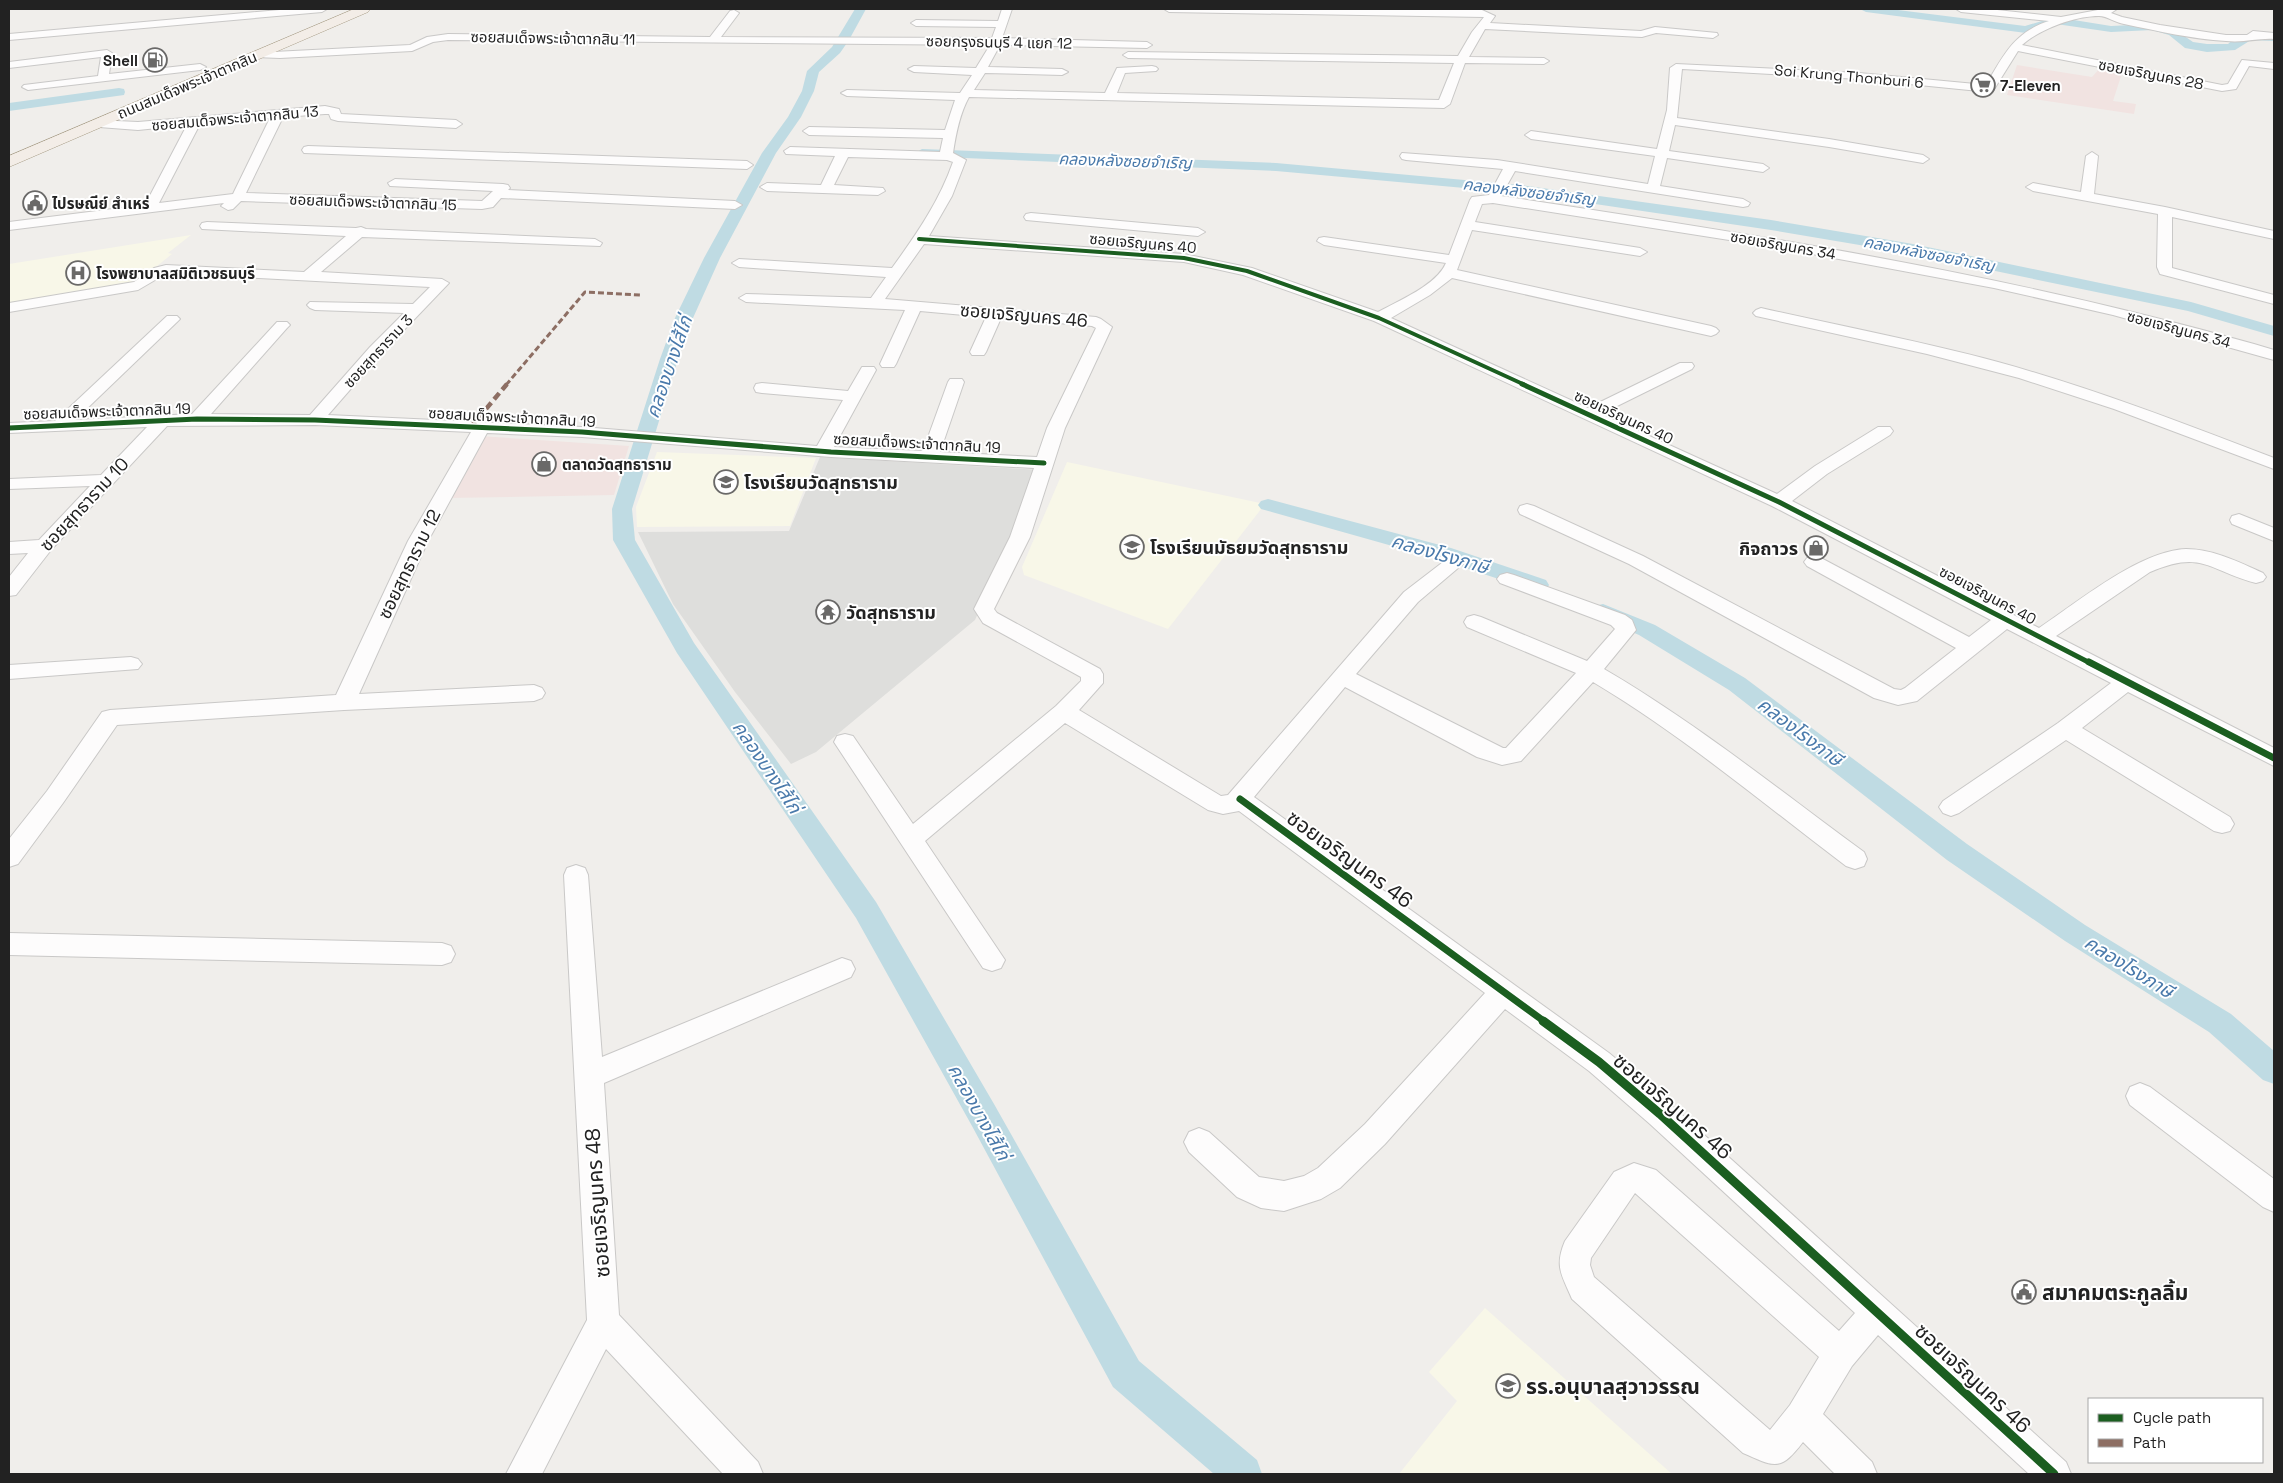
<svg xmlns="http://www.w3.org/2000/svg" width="2283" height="1483" font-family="'Space Grotesk','Noto Sans Thai',sans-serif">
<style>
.commercial{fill:#f1e3e1}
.education{fill:#f8f7e8}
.religious{fill:#dededc}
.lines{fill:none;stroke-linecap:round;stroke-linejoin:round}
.canal{fill:#bfdbe3;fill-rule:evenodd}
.minor-casing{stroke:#c9c8c7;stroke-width:2}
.primary-casing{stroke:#a79c86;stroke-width:1}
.minor{fill:#fdfcfc;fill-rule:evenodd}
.primary{fill:#f3ede7;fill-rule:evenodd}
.quiet-far1{stroke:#8d6e63;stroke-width:3;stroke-dasharray:6 3;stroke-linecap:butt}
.quiet{stroke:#8d6e63;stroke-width:4.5;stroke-dasharray:8 4.5;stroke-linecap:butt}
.cycleway-far3-casing{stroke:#fff;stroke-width:5.5}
.cycleway-far2-casing{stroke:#fff;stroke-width:8}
.cycleway-far1-casing{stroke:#fff;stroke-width:10}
.cycleway-casing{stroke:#fff;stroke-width:12}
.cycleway-far3{stroke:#1b5e20;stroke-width:4}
.cycleway-far2{stroke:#1b5e20;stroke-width:5}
.cycleway-far1{stroke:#1b5e20;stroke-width:7}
.cycleway{stroke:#1b5e20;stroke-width:9}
.labels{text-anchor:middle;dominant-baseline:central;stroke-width:4;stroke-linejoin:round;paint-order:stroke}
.far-street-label{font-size:15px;fill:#222;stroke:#fff}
.far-poi-label{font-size:15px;font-weight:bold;fill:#222;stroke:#fff;text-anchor:start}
.far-water-label{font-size:16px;font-style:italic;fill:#4a7aab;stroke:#fff}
.street-label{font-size:18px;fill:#222;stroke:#fff}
.poi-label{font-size:18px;font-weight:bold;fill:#222;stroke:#fff;text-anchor:start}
.water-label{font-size:19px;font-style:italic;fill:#4a7aab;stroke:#fff}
.near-street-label{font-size:21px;fill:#222;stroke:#fff}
.near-poi-label{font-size:21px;font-weight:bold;fill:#222;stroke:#fff;text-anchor:start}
</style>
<rect width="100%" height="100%" fill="#f0eeeb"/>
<g class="commercial">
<polygon points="2017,65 2092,77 2100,68 2122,73 2113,101 2136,104 2134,114 2007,95"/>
<polygon points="479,436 629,446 614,495 448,498"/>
</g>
<g class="education">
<polygon points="191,235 168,253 172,254 136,283 9,303 9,264"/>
<polygon points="657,452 816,458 790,526 637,527 636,507"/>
<polygon points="1067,462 1265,504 1168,629 1024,575 1022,567"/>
<polygon points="1485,1308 1672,1474 1399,1474 1457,1401 1429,1372"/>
</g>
<polygon class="religious" points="820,457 1041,470 975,620 816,752 791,764 735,692 673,604 638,532 789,531"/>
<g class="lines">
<g class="canal">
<polygon points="855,9 866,9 849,40 840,53 819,72 814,91 801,117 776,153 720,258 693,318 678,359 632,509 635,540 694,643 876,902 994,1104 1139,1361 1257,1460 1262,1474 1214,1474 1113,1387 972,1126 856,918 677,653 613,540 612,509 660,359 675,318 704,258 762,153 788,117 802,91 807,71 832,47"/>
<polygon points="1860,9 1890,9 2025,26 2055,17 2111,26 2152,24 2177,31 2193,42 2207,44 2228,44 2236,37 2251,33 2274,35 2274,41 2251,40 2235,50 2207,52 2185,48 2169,35 2152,30 2111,32 2056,24 2026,33 1866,12"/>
<polygon points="119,88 124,89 125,92 124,95 9,111 9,103"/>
<polygon points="922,149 1276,163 1520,185 1771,220 1913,244 2191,302 2274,326 2274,336 2188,311 1913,254 1771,230 1520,193 1276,171 917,156 915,153"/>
<polygon points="1268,499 1451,548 1546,580 1549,585 1546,590 1538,592 1435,558 1261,509 1258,505 1261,501"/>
<polygon points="1603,604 1655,625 1745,678 1967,844 2085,925 2231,1014 2274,1051 2274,1084 2263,1080 2209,1032 2065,941 1947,860 1729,690 1639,635 1595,616 1592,611 1595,606"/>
</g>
<g class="minor-casing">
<g id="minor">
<polygon points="291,9 327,9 322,12 9,40 9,34"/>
<path d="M1002,9H1012L1002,38L1147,42L1152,45L1147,48L1000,45L988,67L1062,69L1068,72L1062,75L985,73L974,90L1105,93L1117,68L1152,66L1156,67L1158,69L1156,71L1125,73L1117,93L1439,100L1454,63L1128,58L1123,55L1128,52L1458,56L1472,32L1484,17L1169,12L1164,9L1482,10L1495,16L1490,23L1641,31L1655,27L1717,33L1718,35L1713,38L1656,33L1642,37L1485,29L1469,57L1544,58L1549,61L1544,64L1465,63L1450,104L1444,108L969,97C960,113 956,133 953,153L966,160L952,196L929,236L1184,254L1252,268L1378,312C1398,301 1437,285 1446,263L1324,245L1317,241L1319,238L1324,237L1449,255L1470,200L1472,197L1489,195L1503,169L1406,160L1402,159L1400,156L1402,153L1497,160L1648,184L1655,156L1531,139L1525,135L1531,131L1657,149L1667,110L1670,68L1676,64L1859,73L1986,85C2003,56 2014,32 2049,21L1961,12L1956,9H1988L2061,17L2103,9H2117L2111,13L2122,17L2160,25L2226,35H2247L2253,31L2274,33V39C2257,38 2244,43 2226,41C2192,39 2158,31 2124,24C2116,23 2107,16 2099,16C2075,16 2040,29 2022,45L2222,85L2228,84L2242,60L2274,63V69L2249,66L2236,89L2222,91L2018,51L1993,91L1989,92L1859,79L1682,69L1677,118L1829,139L1923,155L1929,159L1923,163L1829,147L1675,125L1669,151L1763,164L1769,168L1763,172L1667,158L1660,186L1743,199L1750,203L1748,206L1743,207L1515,171L1501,196C1755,234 2007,274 2254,344L2274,350V360L2113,315L1994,288L1780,248L1493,203L1482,204L1475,222L1640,248L1647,252L1640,256L1472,230L1457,270L1711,326L1716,328L1719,331L1716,334L1711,336L1452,278L1430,295L1391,318L1588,408L1680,363H1692L1694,366L1692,369L1601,414L1777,494L1815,466L1878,427H1890L1893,431L1890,435L1827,474L1792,501L2039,628C2078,602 2139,551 2186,549C2213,549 2239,562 2263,573L2266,577L2263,581L2256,583C2209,571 2203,549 2150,572L2056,636L2274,748V766L2128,692L2082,728L2230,817L2234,824L2230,831L2222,833L2214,831L2066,740L1959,813L1951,816L1943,813L1939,807L1943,801L2058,723L2111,683L2007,629L1917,701L1898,705L1874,698L1629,564L1520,514L1518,510L1520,506L1527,504L1534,506L1643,556L1894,689L1901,690L1905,688L1956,648L1807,566L1804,562L1807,558L1814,556L1821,558L1969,637L1991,620L1772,506L1374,321L1243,275L1184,262L924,244L885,299L1096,317L1101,319L1112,327L1065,428L1030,537L994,609L997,613L1100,669L1103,674V683L1079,710L1221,796L1228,795L1404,592L1447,559L1454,557L1461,559L1464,563L1418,602L1356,674L1503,748H1506L1576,673L1467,627L1464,622L1467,617L1474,615L1481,617L1587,661L1615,629L1611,625L1500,583L1497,579L1500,575L1507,573L1514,575L1625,615L1632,620L1636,630L1604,669C1695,722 1779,790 1864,852L1867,859L1864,866L1855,869L1846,866C1764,804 1682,735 1593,682L1521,761L1502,765L1477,757L1345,687L1254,797L1609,1053L1670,1104L2066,1462L2071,1474H2029L1878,1335L1852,1366L1823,1414L1872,1462L1877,1474H1835L1803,1442C1780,1472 1775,1467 1743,1453L1572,1299C1562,1275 1554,1267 1565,1241L1614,1172L1634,1163L1656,1170L1839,1331L1855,1313L1650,1124L1589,1071L1505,1009L1385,1144L1340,1188L1321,1199L1284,1211L1261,1208L1237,1197L1189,1152L1184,1142L1189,1132L1199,1128L1209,1132L1259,1177L1284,1181L1304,1176L1318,1168L1365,1124L1485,993L1239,811L1223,814L1208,810L1065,723L925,841L1005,960L1001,968L992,971L983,968L834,742L837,736L845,734L853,736L913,824L1056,706L1081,681V677L983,623L974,609L1010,537L1034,468L831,457L582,437L487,433L428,541L359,694L534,685L542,688L545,693L542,698L534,701L344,710L117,725L63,803L18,864L9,867V839L47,791L102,712L110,710L336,695L408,541L471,432L315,425L167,426L51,550L16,595L9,596V577L28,553L9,554V542L39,540L90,486L9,489V479L101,475L147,427L9,433V423L55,421L167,316H177L180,319L177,322L75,420L192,414L277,322H287L290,325L287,328L211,414L310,415L370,347L404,313L315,310L310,308L307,305L310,302L413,304L430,287L167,273L138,290L9,312V303L134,282L154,268L166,265L304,272L346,236L202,229L200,226L202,223L207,222L356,228L361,227L366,229L595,239L602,243L600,246L362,237L321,272L442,279L449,283L382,353L328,415L582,427L817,446L843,400L762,393L756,392L754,388L756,384L762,383L848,391L862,367H874L876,370L834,447L923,451L948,382L950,379H962L964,382L940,452L1037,457L1047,428L1096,328L1092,326L1001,318L986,352L984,355H972L970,352L986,317L920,311L896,364L894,367H882L880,364L905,310L746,302L739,298L746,294L871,298L886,277L739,267L732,263L739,259L892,268C916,235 939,202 953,162L947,160L848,157L834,185L883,188L885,191L878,195L767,191L760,187L767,183L821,185L835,156L786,154L784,151L790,147L940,152L943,138L809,135L803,131L809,127L945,130L955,100L847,96L841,93L847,90L960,93L972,75L914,72L908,69L914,66L976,68L990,45L448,40L433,42L412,51L280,58L254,57V53L410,45L427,37L448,34L710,37L730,11L734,10L739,13L721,37L992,38L996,27L916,26L911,23L916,20L998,21ZM1635,1193L1819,1357L1790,1405L1770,1430L1594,1277L1590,1265L1591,1258Z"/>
<polygon points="107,50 112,53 109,74 200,64 206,67 200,70 28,90 22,87 24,85 98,76 101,57 9,68 9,62"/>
<path d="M325,106L339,109L341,114L456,120L462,124L456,128L338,121L331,119L329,114H325L283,117L246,193L482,201L493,191L390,186L388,183L395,179L503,184L508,185L510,188L508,190L735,201L742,205L735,209L501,198L493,207L482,209L241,201L233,209L228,210L221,206L224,203L9,230V222L145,205L187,125L138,130L99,127L95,126L93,123L95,120L138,122ZM270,118L233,194L159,203L200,124Z"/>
<polygon points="308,146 747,161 753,165 747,169 304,153 302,150 304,147"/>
<polygon points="2092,152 2098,156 2094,194 2165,207 2274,231 2274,239 2172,217 2172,268 2274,295 2274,304 2160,274 2157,267 2158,214 2033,191 2026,187 2033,183 2081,192 2086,156"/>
<polygon points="1031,213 1198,228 1205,232 1198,236 1026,220 1024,217 1026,214"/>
<path d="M1761,308C1840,326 1920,341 1998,362C2092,388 2183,423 2274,458V469L2114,409L2019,378L1927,354L1756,316L1753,313L1756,310Z"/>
<polygon points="2239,514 2274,528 2274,541 2232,524 2230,520 2232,516"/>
<polygon points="131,657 138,659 142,664 138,669 9,679 9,665"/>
<polygon points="576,865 585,868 588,875 602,1057 842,958 851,961 855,969 851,977 604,1083 619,1315 758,1462 763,1474 723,1474 606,1349 542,1474 506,1474 587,1320 564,875 567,868"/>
<polygon points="9,933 442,943 451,946 455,954 451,962 442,965 9,955"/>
<polygon points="2140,1083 2150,1087 2274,1179 2274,1212 2263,1207 2130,1105 2126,1096 2130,1087"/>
</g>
</g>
<g class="primary-casing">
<polygon id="primary" points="354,9 370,9 368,12 9,167 9,156"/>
</g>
<use href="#minor" class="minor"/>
<use href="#primary" class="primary"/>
<polyline class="quiet-far1" points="506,385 585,292 640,295"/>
<polyline class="quiet" points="470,428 507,384"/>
<g class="cycleway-far3-casing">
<polyline id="cycleway-far3" points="919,239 1184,258 1247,271 1379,318 1525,385"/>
</g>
<g class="cycleway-far2-casing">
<g id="cycleway-far2">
<polyline points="1522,384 1779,502 2092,664"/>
<polyline points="9,428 197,419 315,420 582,432 831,452 1044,463"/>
</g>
</g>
<g class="cycleway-far1-casing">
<g id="cycleway-far1">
<polyline points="2089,662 2274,758"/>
<polyline points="1240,799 1545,1022"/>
</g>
</g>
<g class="cycleway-casing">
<polyline id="cycleway" points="1543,1021 1599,1062 1660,1114 2054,1474"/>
</g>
<use href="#cycleway-far3" class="cycleway-far3"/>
<use href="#cycleway-far2" class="cycleway-far2"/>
<use href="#cycleway-far1" class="cycleway-far1"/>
<use href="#cycleway" class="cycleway"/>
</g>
<defs>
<g id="fuel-ring" transform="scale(1.25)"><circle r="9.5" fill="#fff" stroke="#6a6968" stroke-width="1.5"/><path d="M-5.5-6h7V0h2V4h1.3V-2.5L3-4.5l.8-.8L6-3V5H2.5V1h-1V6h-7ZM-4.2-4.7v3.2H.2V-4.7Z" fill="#6a6968"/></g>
<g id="supermarket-ring" transform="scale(1.25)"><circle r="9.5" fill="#fff" stroke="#6a6968" stroke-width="1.5"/><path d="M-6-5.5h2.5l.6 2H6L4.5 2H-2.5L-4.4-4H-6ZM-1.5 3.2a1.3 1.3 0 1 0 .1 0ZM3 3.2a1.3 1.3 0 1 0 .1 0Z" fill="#6a6968"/></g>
<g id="civic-ring" transform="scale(1.25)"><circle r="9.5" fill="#fff" stroke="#6a6968" stroke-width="1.5"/><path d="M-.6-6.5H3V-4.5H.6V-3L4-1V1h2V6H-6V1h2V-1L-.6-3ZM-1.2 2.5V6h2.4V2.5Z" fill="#6a6968"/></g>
<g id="hospital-ring" transform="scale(1.25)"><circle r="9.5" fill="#fff" stroke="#6a6968" stroke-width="1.5"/><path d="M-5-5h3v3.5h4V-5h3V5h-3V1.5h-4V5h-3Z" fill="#6a6968"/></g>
<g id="shop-ring" transform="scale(1.25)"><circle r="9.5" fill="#fff" stroke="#6a6968" stroke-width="1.5"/><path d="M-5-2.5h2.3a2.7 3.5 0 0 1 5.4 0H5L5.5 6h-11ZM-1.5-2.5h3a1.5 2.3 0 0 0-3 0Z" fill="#6a6968"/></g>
<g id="school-ring" transform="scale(1.25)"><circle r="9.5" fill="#fff" stroke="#6a6968" stroke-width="1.5"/><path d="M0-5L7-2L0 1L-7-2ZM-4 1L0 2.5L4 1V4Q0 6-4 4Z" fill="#6a6968"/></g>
<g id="temple-ring" transform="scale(1.25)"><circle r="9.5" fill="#fff" stroke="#6a6968" stroke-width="1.5"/><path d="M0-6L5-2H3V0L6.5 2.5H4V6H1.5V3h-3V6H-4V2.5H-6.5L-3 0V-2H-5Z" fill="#6a6968"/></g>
</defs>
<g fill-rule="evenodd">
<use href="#fuel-ring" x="155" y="60"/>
<use href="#supermarket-ring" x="1983" y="85"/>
<use href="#civic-ring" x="35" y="203"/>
<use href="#hospital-ring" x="78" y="273"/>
<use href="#shop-ring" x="544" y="464"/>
<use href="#school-ring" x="726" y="482"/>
<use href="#school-ring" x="1132" y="547"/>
<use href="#shop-ring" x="1816" y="548"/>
<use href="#temple-ring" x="828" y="612"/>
<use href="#civic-ring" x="2024" y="1292"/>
<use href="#school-ring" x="1508" y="1386"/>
</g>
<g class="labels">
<g class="far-street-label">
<text transform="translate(553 38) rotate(1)">ซอยสมเด็จพระเจ้าตากสิน 11</text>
<text transform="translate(999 42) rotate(1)">ซอยกรุงธนบุรี 4 แยก 12</text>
<text transform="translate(2151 74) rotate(11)">ซอยเจริญนคร 28</text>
<text transform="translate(1849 76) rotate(5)">Soi Krung Thonburi 6</text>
<text transform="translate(187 85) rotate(-23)">ถนนสมเด็จพระเจ้าตากสิน</text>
<text transform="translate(235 118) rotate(-5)">ซอยสมเด็จพระเจ้าตากสิน 13</text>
<text transform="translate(373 202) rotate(2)">ซอยสมเด็จพระเจ้าตากสิน 15</text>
<text transform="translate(1143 243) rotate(5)">ซอยเจริญนคร 40</text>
<text transform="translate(1783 245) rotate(10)">ซอยเจริญนคร 34</text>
<text transform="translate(2179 329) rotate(15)">ซอยเจริญนคร 34</text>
<text transform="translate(378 351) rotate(-47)">ซอยสุทธาราม 3</text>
<text transform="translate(107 411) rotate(-2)">ซอยสมเด็จพระเจ้าตากสิน 19</text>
<text transform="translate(512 417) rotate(3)">ซอยสมเด็จพระเจ้าตากสิน 19</text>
<text transform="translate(1624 417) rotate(25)">ซอยเจริญนคร 40</text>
<text transform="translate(917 443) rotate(3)">ซอยสมเด็จพระเจ้าตากสิน 19</text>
<text transform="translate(1988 595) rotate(28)">ซอยเจริญนคร 40</text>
</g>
<g class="far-poi-label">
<text x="138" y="60" text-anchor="end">Shell</text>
<text x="2000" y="85">7-Eleven</text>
<text x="52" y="203">ไปรษณีย์ สำเหร่</text>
<text x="96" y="273">โรงพยาบาลสมิติเวชธนบุรี</text>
<text x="562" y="464">ตลาดวัดสุทธาราม</text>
</g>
<g class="far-water-label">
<text transform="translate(1125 161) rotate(2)">คลองหลังซอยจำเริญ</text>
<text transform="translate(1529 192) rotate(7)">คลองหลังซอยจำเริญ</text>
<text transform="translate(1929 254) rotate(11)">คลองหลังซอยจำเริญ</text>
</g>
<g class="street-label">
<text transform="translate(1024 315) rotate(5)">ซอยเจริญนคร 46</text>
<text transform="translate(84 504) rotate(-47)">ซอยสุทธาราม 10</text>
<text transform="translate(409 564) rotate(-64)">ซอยสุทธาราม 12</text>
</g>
<g class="poi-label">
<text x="744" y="482">โรงเรียนวัดสุทธาราม</text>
<text x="1150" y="547">โรงเรียนมัธยมวัดสุทธาราม</text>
<text x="1798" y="548" text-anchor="end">กิจถาวร</text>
<text x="846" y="612">วัดสุทธาราม</text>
</g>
<g class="water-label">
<text transform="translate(669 367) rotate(-71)">คลองบางไส้ไก่</text>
<text transform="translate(1440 554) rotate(16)">คลองโรงภาษี</text>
<text transform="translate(1800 732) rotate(37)">คลองโรงภาษี</text>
<text transform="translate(767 767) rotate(56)">คลองบางไส้ไก่</text>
<text transform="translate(2129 967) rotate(32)">คลองโรงภาษี</text>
<text transform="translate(979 1112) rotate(61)">คลองบางไส้ไก่</text>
</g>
<g class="near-street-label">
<text transform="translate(1350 859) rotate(36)">ซอยเจริญนคร 46</text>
<text transform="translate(1673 1106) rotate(41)">ซอยเจริญนคร 46</text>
<text transform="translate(597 1203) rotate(-94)">ซอยเจริญนคร 48</text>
<text transform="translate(1973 1378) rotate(43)">ซอยเจริญนคร 46</text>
</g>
<g class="near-poi-label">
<text x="2042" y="1292">สมาคมตระกูลลิ้ม</text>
<text x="1526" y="1386">รร.อนุบาลสุวาวรรณ</text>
</g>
</g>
<rect width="2283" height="1483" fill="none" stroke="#222222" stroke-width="20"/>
<rect x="2088" y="1398" width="175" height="65" fill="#ffffff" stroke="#a7a7a7"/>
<rect x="2098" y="1414" width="25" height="8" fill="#1b5e20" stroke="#a7a7a7"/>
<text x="2133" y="1423" font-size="15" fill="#222222">Cycle path</text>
<rect x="2098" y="1439" width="25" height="8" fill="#8d6e63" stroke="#a7a7a7"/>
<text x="2133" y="1448" font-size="15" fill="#222222">Path</text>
</svg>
